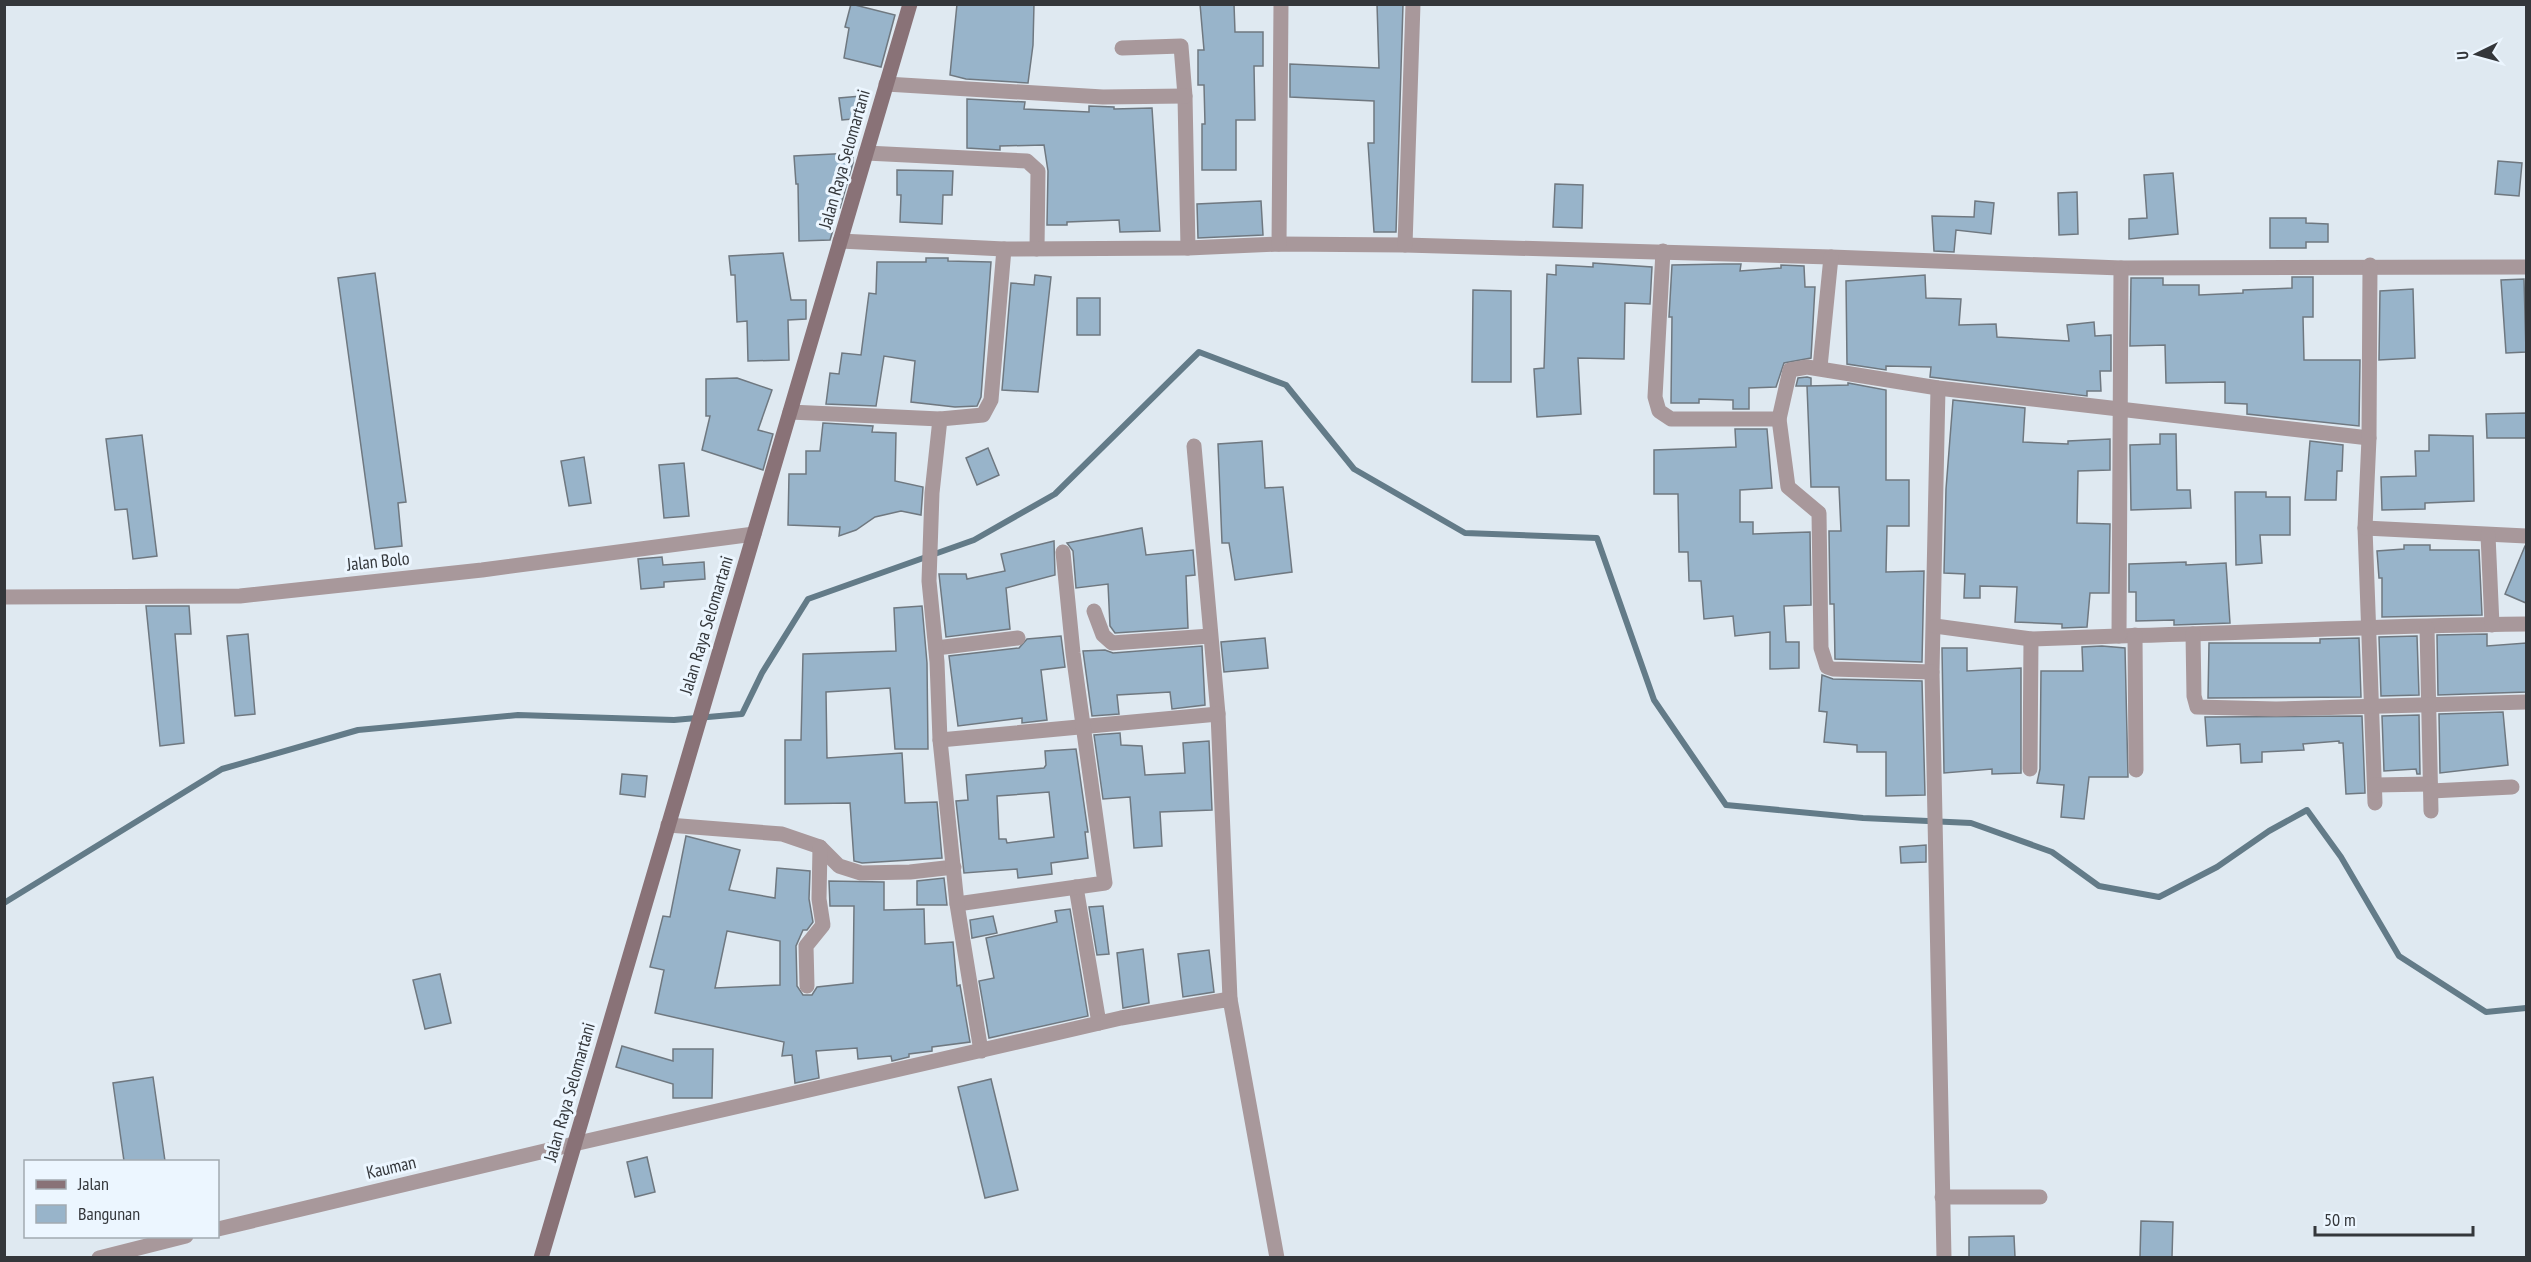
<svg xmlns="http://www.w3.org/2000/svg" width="2531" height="1262" font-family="'PT Sans Narrow',sans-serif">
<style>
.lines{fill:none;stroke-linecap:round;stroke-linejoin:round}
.stream{stroke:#637b88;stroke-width:6}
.building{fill:#98b4ca;stroke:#6f7880;stroke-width:1.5;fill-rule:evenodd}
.street{stroke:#a8989b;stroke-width:15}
.secondary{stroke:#897277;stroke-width:15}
.labels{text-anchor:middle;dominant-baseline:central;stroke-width:6;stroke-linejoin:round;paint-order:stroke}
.street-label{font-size:18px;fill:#34373b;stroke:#ecf6ff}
</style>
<rect width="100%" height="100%" fill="#dfe9f1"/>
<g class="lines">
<polyline class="stream" points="4,903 222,769 358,730 518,715 674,720 742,714 762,673 808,599 974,540 1055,494 1199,352 1286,385 1354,469 1465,533 1597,538 1654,700 1726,805 1863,818 1971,823 2052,852 2099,886 2159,897 2217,867 2269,831 2307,810 2341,857 2399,956 2486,1012 2526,1008"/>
</g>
<g class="building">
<polygon points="851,4 895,15 881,67 844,58 849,28 845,27"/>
<polygon points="957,4 1034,4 1033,45 1028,83 966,79 950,75"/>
<polygon points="1200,4 1234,4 1235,32 1263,32 1263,66 1254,66 1255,120 1236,120 1236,170 1202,170 1202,124 1205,124 1204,85 1198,85 1198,50 1204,50"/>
<polygon points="1377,4 1403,4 1396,232 1374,232 1368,143 1374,143 1374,101 1290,97 1290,64 1379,68"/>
<polygon points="861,96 864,118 842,120 839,98"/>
<polygon points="967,99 1025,102 1024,109 1089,112 1089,106 1114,107 1114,109 1152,108 1160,231 1120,232 1119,220 1067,222 1067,225 1047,225 1048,171 1044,145 1000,146 1000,150 967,148"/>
<polygon points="853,153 853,163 840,208 832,208 833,230 830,240 799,241 798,184 796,184 794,156"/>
<polygon points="2498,161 2522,163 2519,196 2495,194"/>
<polygon points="897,170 953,171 952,195 943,195 942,224 900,222 901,195 897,195"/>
<polygon points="2173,173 2178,234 2129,239 2129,219 2147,218 2144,175"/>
<polygon points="1555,184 1583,185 1582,228 1553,227"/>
<polygon points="2077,192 2078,234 2059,235 2058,193"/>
<polygon points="1261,201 1263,235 1198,238 1197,204"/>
<polygon points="1975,201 1994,203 1991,234 1956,230 1954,252 1934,251 1932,216 1974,217"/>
<polygon points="2270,218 2306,218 2306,223 2328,224 2328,242 2306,242 2306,248 2270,248"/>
<polygon points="783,253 791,300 806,300 806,319 788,320 789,360 748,361 747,321 737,322 735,275 731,275 729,256"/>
<polygon points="926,258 948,258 948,261 991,262 981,397 977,406 955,407 911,402 915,361 884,356 876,406 826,404 830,373 839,374 842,353 861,355 869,293 876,294 877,262 926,262"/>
<polygon points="1593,263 1652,267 1650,304 1625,303 1624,359 1578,358 1581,414 1537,417 1534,369 1544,368 1547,274 1556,275 1556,265 1593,267"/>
<polygon points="1724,264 1741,264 1740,271 1781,268 1781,265 1804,266 1805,287 1815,287 1811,358 1784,363 1776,387 1749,388 1749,409 1733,409 1733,400 1699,399 1699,403 1671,403 1672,317 1669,317 1672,265"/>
<polygon points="375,273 406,502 398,503 402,546 375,549 338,278"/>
<polygon points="1035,275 1051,277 1038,392 1002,390 1011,283 1034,285"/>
<polygon points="1925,275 1926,298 1961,299 1959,325 1996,324 1997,337 2069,341 2067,325 2094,322 2095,336 2111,335 2111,371 2100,371 2101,391 2087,391 2087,396 1930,377 1931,367 1886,366 1886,370 1847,364 1846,281"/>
<polygon points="2292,277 2313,277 2313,317 2303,317 2304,360 2360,360 2359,426 2247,414 2247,404 2225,403 2225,382 2166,383 2165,345 2130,346 2131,278 2163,278 2163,285 2199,285 2199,295 2243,293 2243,290 2292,288"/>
<polygon points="2524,279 2526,352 2506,353 2501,280"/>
<polygon points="2413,289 2415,358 2379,360 2380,291"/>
<polygon points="1473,290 1511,291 1511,382 1472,382"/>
<rect x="1077" y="298" width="23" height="37"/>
<polygon points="1807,377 1811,378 1811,386 1807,386 1848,385 1848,383 1886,390 1886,480 1909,480 1909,526 1887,526 1886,572 1924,571 1922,662 1835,659 1834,604 1830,604 1829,531 1841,531 1839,487 1811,487 1807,386 1796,386 1798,378"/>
<polygon points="737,378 772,390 758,430 773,434 763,470 702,450 710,416 706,416 706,379"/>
<polygon points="1953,400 2025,408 2023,442 2068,444 2068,441 2110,439 2110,470 2078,471 2077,523 2110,524 2109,593 2090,593 2087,627 2062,628 2062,624 2015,622 2017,587 1980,586 1980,598 1964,598 1965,574 1944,573 1946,489"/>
<polygon points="2526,413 2526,438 2487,438 2486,414"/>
<polygon points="823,423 873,426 872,432 896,433 895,481 923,487 921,515 901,511 875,517 856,530 839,536 840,527 788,525 789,474 806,474 806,451 820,451"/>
<polygon points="1767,429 1772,488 1740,490 1740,522 1753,522 1753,534 1810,532 1811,605 1784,606 1786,642 1799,642 1799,668 1770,669 1770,632 1735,636 1733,616 1704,619 1701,581 1689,581 1688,552 1679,552 1678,494 1654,494 1654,450 1736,447 1735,429"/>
<polygon points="2160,434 2176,434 2177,490 2190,490 2191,508 2131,510 2130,445 2160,444"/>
<polygon points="142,435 157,556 133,559 127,509 115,510 106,439"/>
<polygon points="2429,435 2473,436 2474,501 2425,503 2425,509 2382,510 2381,477 2416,476 2415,451 2429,451"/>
<polygon points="1262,441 1265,488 1283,487 1292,572 1235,580 1229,543 1222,543 1218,444"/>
<polygon points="2310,441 2343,445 2342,471 2337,471 2336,500 2305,500"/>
<polygon points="988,448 999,475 977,485 966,458"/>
<polygon points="584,457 591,503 569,506 561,461"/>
<polygon points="684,463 689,516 664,518 659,465"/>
<polygon points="2235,492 2266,492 2266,497 2290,497 2290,535 2260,535 2262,563 2236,565"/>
<polygon points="1142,528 1146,555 1193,550 1195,575 1186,576 1188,628 1115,633 1110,626 1108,584 1076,588 1073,551 1067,543"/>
<polygon points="1054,541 1055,575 1006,588 1010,629 946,637 939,574 966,574 967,579 1005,571 1001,554"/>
<polygon points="2404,545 2430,545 2430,550 2479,550 2482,615 2382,617 2382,578 2379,578 2377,551 2404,549"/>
<polygon points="2525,546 2526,546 2526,603 2505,594"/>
<polygon points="662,557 663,565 704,562 705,579 664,582 664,587 641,589 638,559"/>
<polygon points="2186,562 2186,565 2226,563 2230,623 2174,625 2174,620 2136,621 2136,592 2129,592 2129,564"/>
<polygon points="146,606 189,606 191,634 175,634 184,743 160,746"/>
<polygon points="922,606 927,663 928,749 895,749 890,688 826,692 827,758 902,753 905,803 937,802 942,858 862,863 854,861 850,803 785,804 785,740 801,740 803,654 896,651 894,608"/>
<polygon points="248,634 255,714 235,716 227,636"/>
<polygon points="2487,634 2487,646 2526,643 2526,692 2438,695 2437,635"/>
<polygon points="1061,636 1065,667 1041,670 1047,720 1022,723 1022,718 958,726 949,656 1019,648 1027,639"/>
<polygon points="2417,636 2419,695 2381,696 2379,637"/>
<polygon points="1265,638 1268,668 1224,672 1221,642"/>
<polygon points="2359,638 2361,697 2208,698 2209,643 2320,643 2320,639"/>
<polygon points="1202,646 1205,705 1172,709 1170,692 1117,695 1119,714 1092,716 1083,651 1105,650 1113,653"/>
<polygon points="2102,646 2125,648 2128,777 2089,777 2084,819 2061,817 2064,785 2037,783 2040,769 2041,671 2083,671 2082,647"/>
<polygon points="1942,648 1967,648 1967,671 2021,668 2021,773 1992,774 1992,769 1944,773"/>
<polygon points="1822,675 1833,679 1922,681 1925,795 1886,796 1886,752 1857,752 1857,745 1824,742 1827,712 1819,711"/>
<polygon points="2503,712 2508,765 2440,773 2439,714"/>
<polygon points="2419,715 2420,774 2417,774 2416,769 2384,771 2382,716"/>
<polygon points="2362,716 2365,793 2346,794 2343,743 2339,743 2339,741 2303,744 2304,750 2262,752 2262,762 2241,763 2240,744 2207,746 2205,717"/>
<polygon points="1120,733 1121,745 1142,746 1145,775 1185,773 1183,743 1209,741 1212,810 1160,812 1162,846 1134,848 1130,797 1103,799 1094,735"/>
<path d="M1076,749L1088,832H1085L1088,858L1051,863L1052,874L1018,878L1017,869L964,873L956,801L968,800L966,775L1044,768L1046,765L1045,751ZM1049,792L1054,837L1007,843L1006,839H999L997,796Z"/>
<polygon points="622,774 647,776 645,797 620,794"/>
<path d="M686,836L740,850L729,890L775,898L777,868L810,871L809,899L813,922L807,930H803L796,946L797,986L803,995H812L817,987L853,983L854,906H830L829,881L884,882V910L924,909L925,944L953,942L957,986L960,985L970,1042L932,1047V1051L909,1054V1057L892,1061L891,1056L858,1059L857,1048L816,1051L819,1078L795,1083L792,1055L782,1056L784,1042L655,1013L664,970L650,967L663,916L670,917ZM727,931L780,941V985L715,988Z"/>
<polygon points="1926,845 1926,862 1901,863 1900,847"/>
<polygon points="944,878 947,905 917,905 917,881"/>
<polygon points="1103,906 1109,954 1097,955 1089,907"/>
<polygon points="1070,909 1088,1016 989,1038 979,981 994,978 986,938 1057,922 1055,911"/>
<polygon points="993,916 997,933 972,938 970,920"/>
<polygon points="1143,949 1149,1003 1123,1008 1117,953"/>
<polygon points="1209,950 1214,992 1183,997 1178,954"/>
<polygon points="440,974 451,1023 425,1029 413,980"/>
<polygon points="622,1046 673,1061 673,1049 713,1049 712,1098 673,1098 673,1084 616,1067"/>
<polygon points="153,1077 165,1161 124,1161 113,1083"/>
<polygon points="991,1079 1018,1190 985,1198 958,1087"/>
<polygon points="647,1157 655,1192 635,1197 627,1162"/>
<polygon points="2141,1221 2173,1222 2172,1257 2140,1257"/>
<polygon points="2014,1236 2015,1257 1969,1257 1969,1237"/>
</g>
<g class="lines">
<g class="street">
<polyline points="1122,48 1181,46 1185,96 1188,248"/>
<polyline points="886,84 1103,97 1185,96"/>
<polyline points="866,153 1027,161 1038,171 1037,249"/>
<polyline points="840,241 1004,249 1188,248 1279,244 1405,245 1831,257 2121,268 2526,267"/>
<polyline points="1279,244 1281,4"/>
<polyline points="1405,245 1413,4"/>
<polyline points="1663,251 1655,397 1659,411 1671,419 1779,419 1790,370 1807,367 1938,388 2369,438"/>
<polyline points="2370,265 2369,438 2365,528 2375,803"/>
<path d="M2121,268L2119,636C2255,633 2390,625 2526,624"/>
<polyline points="1820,367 1831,257"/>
<polyline points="1938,388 1932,672 1944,1258"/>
<polyline points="790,412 940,419"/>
<polyline points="1779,419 1788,487 1819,513 1821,648 1827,667 1833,669 1932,672"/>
<polyline points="1194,446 1218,714 1230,999"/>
<polyline points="2365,528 2526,536"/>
<polyline points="2488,535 2492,625"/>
<polyline points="4,597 240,596 482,570 754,534"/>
<polyline points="1094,611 1103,635 1112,643 1210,636"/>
<polyline points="1935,626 2031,639 2119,636"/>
<polyline points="2427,628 2431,811"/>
<polyline points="2193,634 2194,696 2197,707 2276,709 2526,702"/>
<polyline points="2135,635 2136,770"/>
<polyline points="936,648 1018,638"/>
<polyline points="940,740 1218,714"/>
<polyline points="2030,769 2031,639"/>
<polyline points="2375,785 2430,784"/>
<polyline points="2431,791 2512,787"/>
<polyline points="668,825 782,834 820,847 839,866 861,873 910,872 954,867"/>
<polyline points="1076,887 1099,1023"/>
<polyline points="957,904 1105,883 1073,653 1063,552"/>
<polyline points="807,986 806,946 823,925 819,899 820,847"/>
<polyline points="981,1051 957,904 940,740 937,662 929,581 932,493 940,419 983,415 991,400 1004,249"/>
<polyline points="1942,1197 2040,1197"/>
<polyline points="218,1229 574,1144 1121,1018 1230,999 1277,1258"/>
<polyline points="99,1258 186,1236"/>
</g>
<polyline class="secondary" points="541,1258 910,4"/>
</g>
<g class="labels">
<g class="street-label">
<text transform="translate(844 159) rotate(-74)">Jalan Raya Selomartani</text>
<text transform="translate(378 561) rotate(-6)">Jalan Bolo</text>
<text transform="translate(706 625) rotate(-73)">Jalan Raya Selomartani</text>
<text transform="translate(569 1092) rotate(-74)">Jalan Raya Selomartani</text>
<text transform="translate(391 1167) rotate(-13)">Kauman</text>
</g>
</g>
<rect width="2531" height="1262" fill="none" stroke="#34373b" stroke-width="12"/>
<rect x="24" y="1160" width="195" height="78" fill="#ecf6ff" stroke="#a2aab1" stroke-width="1.5"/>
<rect x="36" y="1180" width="30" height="9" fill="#897277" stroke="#a2aab1" stroke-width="1.5"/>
<text x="78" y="1190" font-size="18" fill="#34373b">Jalan</text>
<rect x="36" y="1205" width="30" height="18" fill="#98b4ca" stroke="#a2aab1" stroke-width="1.5"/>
<text x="78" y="1220" font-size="18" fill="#34373b">Bangunan</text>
<g transform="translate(2477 54) rotate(265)" stroke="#ecf6ff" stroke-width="4.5" paint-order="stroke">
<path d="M0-4.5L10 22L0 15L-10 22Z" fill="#34373b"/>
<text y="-9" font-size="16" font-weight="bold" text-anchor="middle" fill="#34373b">U</text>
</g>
<path d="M2315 1226v9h158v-9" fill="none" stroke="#34373b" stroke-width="3"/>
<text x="2324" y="1226" font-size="18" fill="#34373b" stroke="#ecf6ff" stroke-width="4.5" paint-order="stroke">50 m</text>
</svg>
